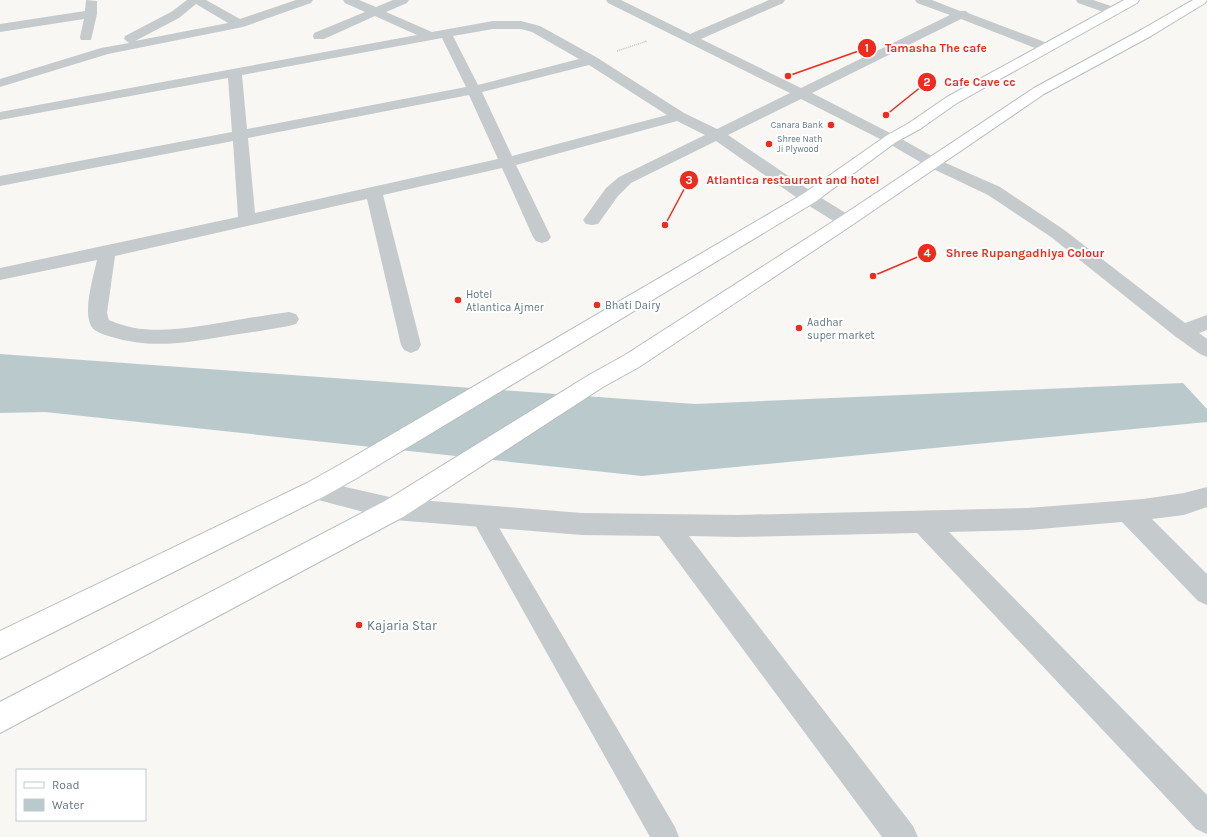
<svg xmlns="http://www.w3.org/2000/svg" width="1207" height="837" font-family="Karla,sans-serif">
<style>
.water{fill:#bacacc}
.lines{fill:none;stroke-linecap:round;stroke-linejoin:round}
.secondary-casing{stroke:#b7bec1;stroke-width:2}
.path{stroke:#c0c3c5;stroke-width:1.5;stroke-dasharray:1 1;stroke-linecap:butt}
.lane{fill:#c5cacc;fill-rule:evenodd}
.street{fill:#c5cacc;fill-rule:evenodd}
.secondary{fill:#fff;fill-rule:evenodd}
.poi-dot{fill:#ee2c1e;stroke:#fff;stroke-width:1.5}
.labels{text-anchor:middle;dominant-baseline:central;stroke-width:4;stroke-linejoin:round;paint-order:stroke}
.far-poi-label{font-size:9px;fill:#607881;stroke:#fff;text-anchor:end}
.poi-label{font-size:11px;fill:#607881;stroke:#fff;text-anchor:start}
.near-poi-label{font-size:13px;fill:#607881;stroke:#fff;text-anchor:start}
.leader{fill:none;stroke:#ee2c1e;stroke-width:1.5}
.callout-dot{fill:#ee2c1e;stroke:#fff;stroke-width:1.5}
.mark-label{font-size:12px;text-anchor:middle;font-weight:bold;fill:#fff}
.callout-label{font-size:12px;text-anchor:middle;font-weight:bold;fill:#ee2c1e;stroke:#fff;stroke-width:4;stroke-linejoin:round;paint-order:stroke}
</style>
<rect width="100%" height="100%" fill="#f8f7f4"/>
<polygon class="water" points="0,354 695,404 1183,383 1207,409 1207,422 642,476 45,412 0,413"/>
<g class="lines">
<g class="secondary-casing">
<g id="secondary">
<polygon points="1124,0 1139,0 1137,3 957,103 920,129 896,142 815,202 357,478 323,497 0,659 0,631 307,483 341,464 803,194 886,136 909,123 947,97"/>
<polygon points="1193,0 1207,0 1205,3 1151,36 1044,94 852,225 639,367 603,387 403,517 0,733 0,702 385,501 589,375 625,355 840,217 1034,88 1141,30"/>
</g>
</g>
<polyline class="path" points="617,51 647,41"/>
<polygon class="lane" points="481,507 488,509 675,827 679,837 650,837 474,523 470,516 474,509"/>
<g class="street">
<polygon points="86,0 97,1 97,14 91,40 81,40 80,37 84,19 0,32 0,24 85,11"/>
<path d="M187,0H206L240,19L296,0H313L311,3L243,27L108,54L0,87V79L101,48L129,43L124,39L125,36L171,12ZM196,4L228,23L135,41L179,18Z"/>
<path d="M343,0H359L376,7L393,0H409L407,3L386,12L432,32L493,21H521L540,26L596,57L684,113L717,129L790,93L608,3L606,0H621L690,34L769,0H785L783,3L701,39L801,88L950,15L917,3L915,0H932L960,11H966L968,13L1050,44L1052,47L1050,50H1040L961,19L812,93L896,136L939,160L1000,187L1063,229L1185,323L1207,315V330L1199,333L1207,339V357L1200,354L1176,337L1051,237L988,195L927,166L886,142L801,99L728,135L815,194L852,217L855,221L852,225L846,226L840,225L803,202L716,141L631,183L618,196L598,224L592,225L586,224L583,220L586,216L606,188L619,177L705,135L677,121L516,165L551,237L548,241L542,243L536,241L533,237L502,168L383,195L421,345L418,350L411,353L404,350L401,345L367,199L115,256L107,313L109,320C146,337 186,328 226,322C247,318 268,315 289,312L296,314L299,319L296,324L289,326C268,330 247,333 226,336C185,343 152,349 112,337C105,335 94,332 91,326C83,310 93,278 97,260L0,280V268L238,217L233,141L0,186V176L232,132L228,78L0,120V112L417,35L375,16L324,39H314L313,36L314,33L365,12L345,3ZM493,29H521L532,32L579,59L478,85L453,36ZM442,38L466,87L247,129L242,75ZM589,65L667,115L512,156L482,92ZM469,95L498,159L255,213L248,138Z"/>
<polygon points="1076,0 1093,0 1117,8 1119,11 1117,14 1109,14 1078,3"/>
<polygon points="315,480 394,498 582,513 738,515 1028,508 1143,499 1184,493 1207,487 1207,507 1184,515 1152,519 1207,574 1207,605 1198,601 1122,522 1028,530 949,532 1207,795 1207,834 1196,829 917,533 738,537 689,536 913,826 918,837 882,837 659,536 582,535 394,520 307,497 303,490 307,483"/>
</g>
<use href="#secondary" class="secondary"/>
</g>
<g class="poi-dot">
<circle cx="831" cy="125" r="4"/>
<circle cx="769" cy="144" r="4"/>
<circle cx="458" cy="300" r="4"/>
<circle cx="597" cy="305" r="4"/>
<circle cx="799" cy="328" r="4"/>
<circle cx="359" cy="625" r="4"/>
</g>
<g class="labels">
<g class="far-poi-label">
<text x="823" y="125">Canara Bank</text>
<text x="777" y="139" text-anchor="start">Shree Nath<tspan x="777" dy="10">Ji Plywood</tspan></text>
</g>
<g class="poi-label">
<text x="466" y="294">Hotel<tspan x="466" dy="13">Atlantica Ajmer</tspan></text>
<text x="605" y="305">Bhati Dairy</text>
<text x="807" y="322">Aadhar<tspan x="807" dy="13">super market</tspan></text>
</g>
<g class="near-poi-label">
<text x="367" y="625">Kajaria Star</text>
</g>
</g>
<path class="leader" d="M788 76L867 48M886 115L927 82M665 225L689 180M873 276L927 253"/>
<g class="callout-dot">
<circle cx="788" cy="76" r="4"/>
<circle cx="886" cy="115" r="4"/>
<circle cx="665" cy="225" r="4"/>
<circle cx="873" cy="276" r="4"/>
<circle cx="867" cy="48" r="10"/>
<circle cx="927" cy="82" r="10"/>
<circle cx="689" cy="180" r="10"/>
<circle cx="927" cy="253" r="10"/>
</g>
<g class="mark-label">
<text x="867" y="52">1</text>
<text x="927" y="86">2</text>
<text x="689" y="184">3</text>
<text x="927" y="257">4</text>
</g>
<g class="callout-label">
<text x="936" y="52">Tamasha The cafe</text>
<text x="980" y="86">Cafe Cave cc</text>
<text x="793" y="184">Atlantica restaurant and hotel</text>
<text x="1025" y="257">Shree Rupangadhiya Colour</text>
</g>
<rect x="16" y="769" width="130" height="52" fill="#ffffff" stroke="#bfc9cd"/>
<rect x="24" y="782" width="20" height="6" fill="#ffffff" stroke="#bfc9cd"/>
<text x="52" y="789" font-size="12" fill="#607881">Road</text>
<rect x="24" y="799" width="20" height="12" fill="#bacacc" stroke="#bfc9cd"/>
<text x="52" y="809" font-size="12" fill="#607881">Water</text>
</svg>
